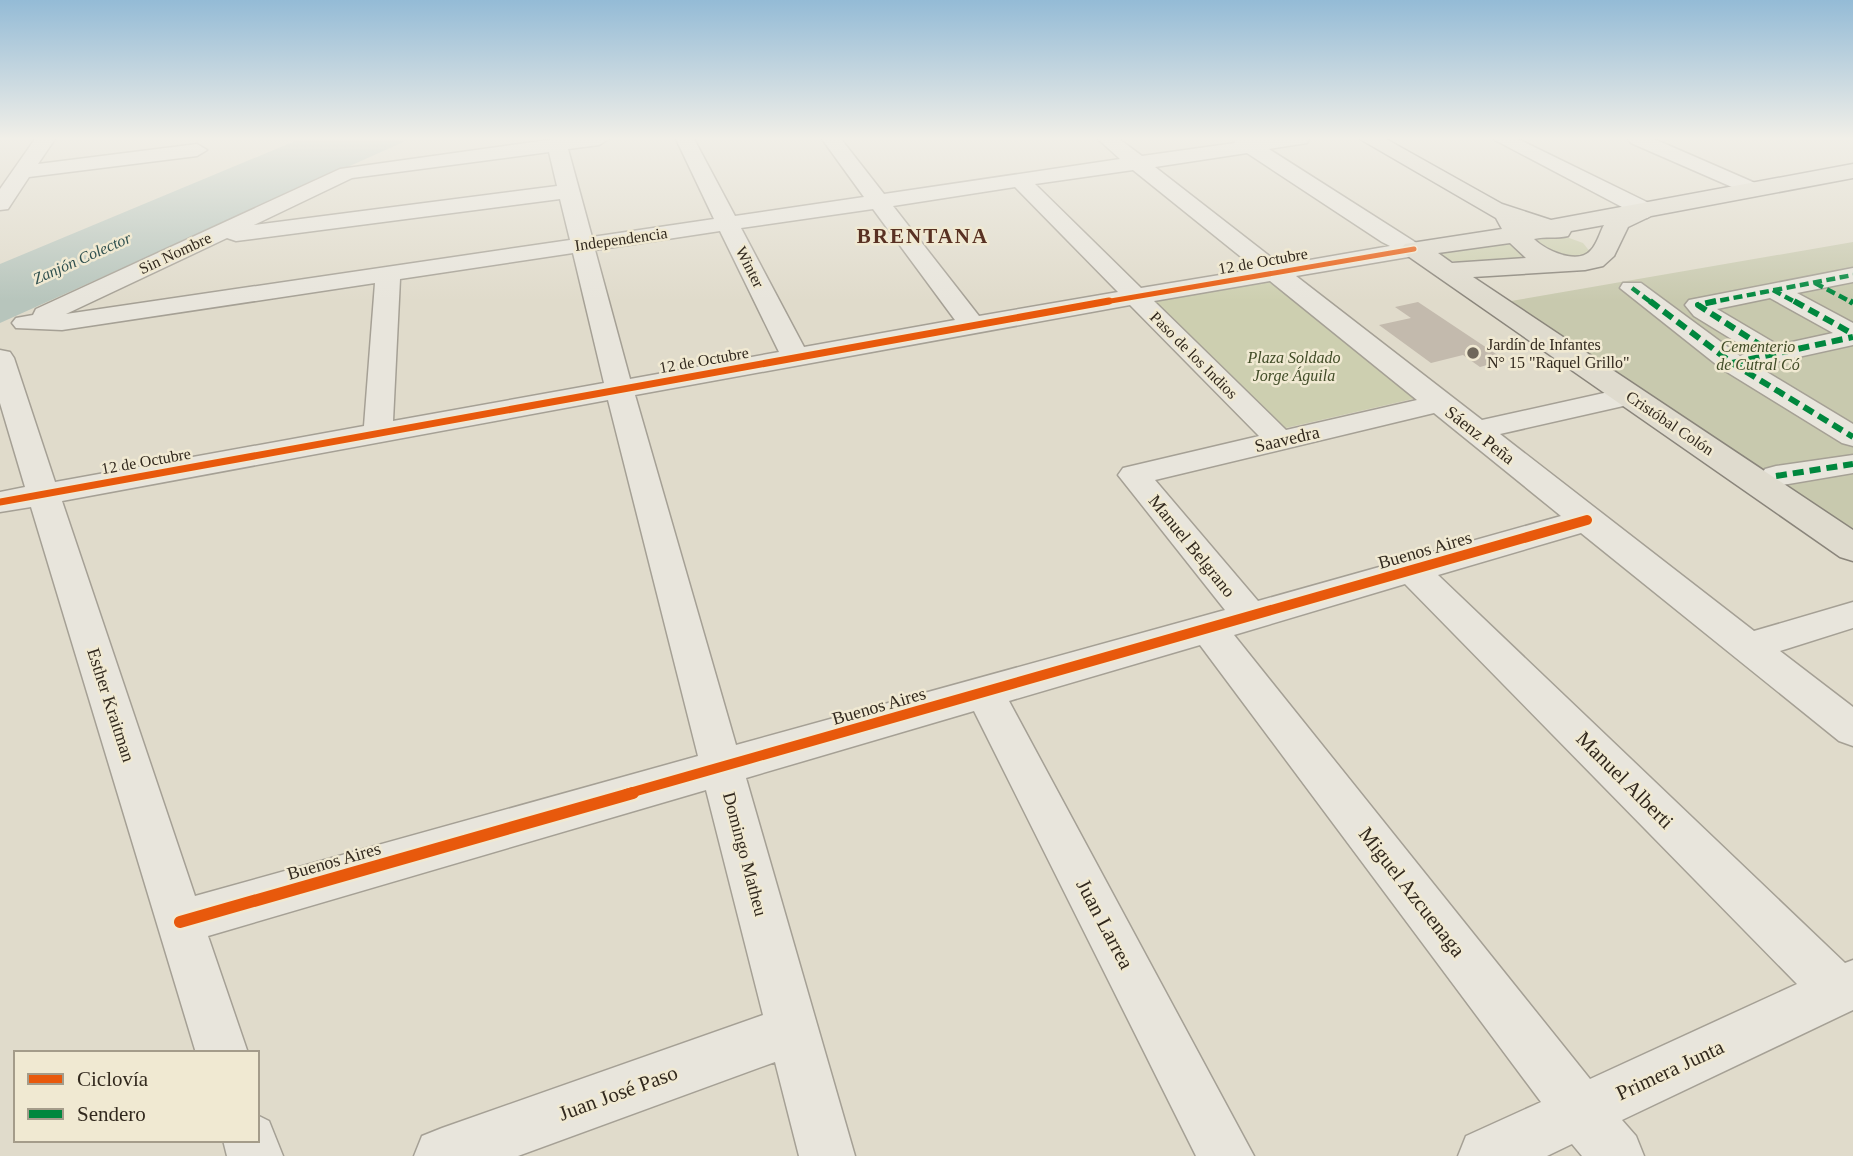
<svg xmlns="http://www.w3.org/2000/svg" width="1853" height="1156" font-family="Georgia,serif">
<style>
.green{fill:#cdcfb0}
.cemetery{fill:#c8c9ae}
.water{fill:#b7c5bc}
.building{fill:#c3baad}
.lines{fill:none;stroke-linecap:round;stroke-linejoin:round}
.minor-casing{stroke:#a5a095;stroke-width:3}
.major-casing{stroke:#8a857b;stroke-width:3}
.minor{fill:#e8e5dc;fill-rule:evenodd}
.major{fill:#dfdbce;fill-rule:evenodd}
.quiet-far1{stroke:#00873e;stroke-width:4.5;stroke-dasharray:9 4.5;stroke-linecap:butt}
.quiet{stroke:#00873e;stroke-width:6;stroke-dasharray:11 6;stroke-linecap:butt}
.cycleway-far3-casing{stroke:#f0e9d2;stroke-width:8}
.cycleway-far2-casing{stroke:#f0e9d2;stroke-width:10}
.cycleway-far1-casing{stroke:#f0e9d2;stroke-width:14}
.cycleway-casing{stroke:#f0e9d2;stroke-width:17}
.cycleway-far3{stroke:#e8590c;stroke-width:5}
.cycleway-far2{stroke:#e8590c;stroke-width:7}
.cycleway-far1{stroke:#e8590c;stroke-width:10}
.cycleway{stroke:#e8590c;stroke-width:12}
.poi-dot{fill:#6f675b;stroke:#f0e9d2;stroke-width:2.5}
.labels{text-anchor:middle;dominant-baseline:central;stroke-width:5;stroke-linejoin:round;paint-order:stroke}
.far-street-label{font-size:16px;fill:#32291e;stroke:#f0e9d2}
.far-water-label{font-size:16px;font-style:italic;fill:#2f504f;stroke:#f0e9d2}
.far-poi-label{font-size:16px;fill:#32291e;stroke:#f0e9d2;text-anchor:start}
.far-park-label{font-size:16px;font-style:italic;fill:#414c27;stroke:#f0e9d2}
.street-label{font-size:18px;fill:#32291e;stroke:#f0e9d2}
.far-district-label{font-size:21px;font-weight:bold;letter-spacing:2px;fill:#593123;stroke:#f0e9d2}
.near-street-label{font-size:21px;fill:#32291e;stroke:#f0e9d2}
</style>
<rect width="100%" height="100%" fill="#e0dbcb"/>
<g class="green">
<path d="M1561,235L1583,243L1591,253C1570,264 1552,253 1535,242L1540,237Z"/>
<path d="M1514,236L1542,260C1519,261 1445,273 1435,249Z"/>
<polygon points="1271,280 1417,398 1277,430 1146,301"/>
</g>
<polygon class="cemetery" points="1853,242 1853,535 1511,301"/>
<polygon class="water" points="300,139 410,139 0,323 0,264"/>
<polygon class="building" points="1418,302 1505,360 1480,367 1463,355 1431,363 1379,325 1411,318 1395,307"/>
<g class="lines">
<g class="minor-casing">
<g id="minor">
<polygon points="35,139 55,139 38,164 197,144 207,150 197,156 29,177 8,209 0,210 0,189"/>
<path d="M555,139H609L599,145L568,149L592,237L714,219L676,139H694L735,216L864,197L822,139H841L884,194L1120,159L1098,139H1119L1142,156L1235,143V139H1309L1307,143L1269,149L1426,249L1422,254L1414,256L1296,276L1482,420L1631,387L1641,390L1645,396L1641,402L1500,434L1754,631L1853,602V628L1780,651L1853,707V746L1839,741L1581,533L1438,575L1845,963L1853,960V1010L1622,1120L1636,1136L1644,1156H1582L1572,1144L1547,1156H1458L1466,1136L1541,1102L1200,645L1009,701L1254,1156H1196L974,711L746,778L855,1156H799L775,1062L518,1156H414L422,1136L442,1128L763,1015L706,790L208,936L248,1053H196L31,507L0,512V492L25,487L0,403V350L10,352L14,358L55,482L364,426L375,283L62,330L16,328L12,323L16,318L33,315L36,309L340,169ZM549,152L557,186L254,225L352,178ZM1247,153L1382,242L1390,246L1281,265L1155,167ZM1133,170L1256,269L1141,288L1035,184ZM1015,187L1118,292L979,316L893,206ZM560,199L570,240L66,314L227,238L236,241ZM873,209L955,320L804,347L741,228ZM720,231L779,352L630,379L595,250ZM573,253L604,383L393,421L400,279ZM1270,281L1417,400L1286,430L1154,301ZM1130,305L1259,436L1123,468L1118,475L1225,610L736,745L635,395ZM608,400L698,756L195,896L62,501ZM1434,413L1561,516L1258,601L1155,480ZM1405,584L1797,984L1590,1079L1234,635Z"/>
<polygon points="1493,139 1518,139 1655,206 1658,211 1647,218 1639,216"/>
<polygon points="1628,139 1654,139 1762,186 1766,190 1755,196 1748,194 1631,143"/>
<path d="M1853,268V282L1797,293L1853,323V345L1757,366L1853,424V446L1842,443L1722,369L1620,288L1623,283H1641L1740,356L1751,351L1694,316L1685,305L1689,300ZM1770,298L1833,333L1778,345L1717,309Z"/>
<polygon points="1853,455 1853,473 1776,486 1765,483 1760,476 1765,469 1776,466"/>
<polygon points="257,1115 269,1121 283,1156 227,1156 223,1140 257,1140"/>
</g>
</g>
<g class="major-casing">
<path id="major" d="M1360,139H1386L1502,204L1551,220L1853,164V178L1651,216L1628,227L1614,256L1603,266L1585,270L1473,277L1853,530V561L1840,557L1405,254L1401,249L1405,244L1502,229L1496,218ZM1604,225C1600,232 1597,244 1591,250C1578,266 1545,250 1534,239C1546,236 1556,239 1568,236L1571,231ZM1510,243L1526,258L1452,263L1438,253Z"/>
</g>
<use href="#minor" class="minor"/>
<use href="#major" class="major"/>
<g class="quiet-far1">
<polyline points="1815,283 1853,303"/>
<polyline points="1632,288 1652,303"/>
<polyline points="1773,290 1797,303"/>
<polyline points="1707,303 1853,275"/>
</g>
<g class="quiet">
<polyline points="1650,301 1732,363 1853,437"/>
<polyline points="1716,301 1698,305 1774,354"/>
<polyline points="1794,301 1853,334"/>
<polyline points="1850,301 1853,303"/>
<polyline points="1732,363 1853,337"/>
<polyline points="1776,476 1853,464"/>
</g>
<g class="cycleway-far3-casing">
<polyline id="cycleway-far3" points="1099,303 1414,249"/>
</g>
<g class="cycleway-far2-casing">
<polyline id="cycleway-far2" points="0,502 1109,301"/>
</g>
<g class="cycleway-far1-casing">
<polyline id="cycleway-far1" points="626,794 1587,520"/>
</g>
<g class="cycleway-casing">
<polyline id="cycleway" points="180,922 633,793"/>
</g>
<use href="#cycleway-far3" class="cycleway-far3"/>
<use href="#cycleway-far2" class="cycleway-far2"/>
<use href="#cycleway-far1" class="cycleway-far1"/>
<use href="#cycleway" class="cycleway"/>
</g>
<linearGradient id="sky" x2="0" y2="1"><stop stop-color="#94bbd6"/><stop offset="0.46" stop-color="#f1efe8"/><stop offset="1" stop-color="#f1efe8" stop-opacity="0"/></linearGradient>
<rect width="1853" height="301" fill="url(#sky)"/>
<circle class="poi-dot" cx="1473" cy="353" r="7"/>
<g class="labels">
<g class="far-street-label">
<text transform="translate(621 239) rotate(-8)">Independencia</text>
<text transform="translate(175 253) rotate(-25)">Sin Nombre</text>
<text transform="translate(1263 261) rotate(-10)">12 de Octubre</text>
<text transform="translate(750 267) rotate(63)">Winter</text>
<text transform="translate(1194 355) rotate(45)">Paso de los Indios</text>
<text transform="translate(704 360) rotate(-10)">12 de Octubre</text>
<text transform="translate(1670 423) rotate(34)">Cristóbal Colón</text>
<text transform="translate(146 461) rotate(-10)">12 de Octubre</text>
</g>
<g class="far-water-label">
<text transform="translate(82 258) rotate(-24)">Zanjón Colector</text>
</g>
<g class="far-poi-label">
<text x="1487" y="344">Jardín de Infantes<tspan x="1487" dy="18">N° 15 "Raquel Grillo"</tspan></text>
</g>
<g class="far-park-label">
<text x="1758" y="346">Cementerio<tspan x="1758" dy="18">de Cutral Có</tspan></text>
<text x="1294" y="357">Plaza Soldado<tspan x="1294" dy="18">Jorge Águila</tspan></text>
</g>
<g class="street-label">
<text transform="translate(1480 435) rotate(38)">Sáenz Peña</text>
<text transform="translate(1287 439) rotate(-13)">Saavedra</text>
<text transform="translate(1192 546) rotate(51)">Manuel Belgrano</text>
<text transform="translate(1425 550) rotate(-16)">Buenos Aires</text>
<text transform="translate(111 705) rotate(72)">Esther Kraitman</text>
<text transform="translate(879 706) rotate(-16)">Buenos Aires</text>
<text transform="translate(745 854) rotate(75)">Domingo Matheu</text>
<text transform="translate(334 861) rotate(-16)">Buenos Aires</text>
</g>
<g class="far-district-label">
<text x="923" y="236">BRENTANA</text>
</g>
<g class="near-street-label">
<text transform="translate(1625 780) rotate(45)">Manuel Alberti</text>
<text transform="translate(1412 892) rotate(52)">Miguel Azcuenaga</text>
<text transform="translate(1105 924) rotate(62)">Juan Larrea</text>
<text transform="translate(1670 1070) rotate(-25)">Primera Junta</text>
<text transform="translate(618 1093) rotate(-20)">Juan José Paso</text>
</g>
</g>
<rect x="14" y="1051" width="245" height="91" fill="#f0e9d2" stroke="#a49c8a" stroke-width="2"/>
<rect x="28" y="1074" width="35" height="10" fill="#e8590c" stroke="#a49c8a" stroke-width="2"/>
<text x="77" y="1086" font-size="21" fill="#32291e">Ciclovía</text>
<rect x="28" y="1109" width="35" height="10" fill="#00873e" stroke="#a49c8a" stroke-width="2"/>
<text x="77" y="1121" font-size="21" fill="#32291e">Sendero</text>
</svg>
